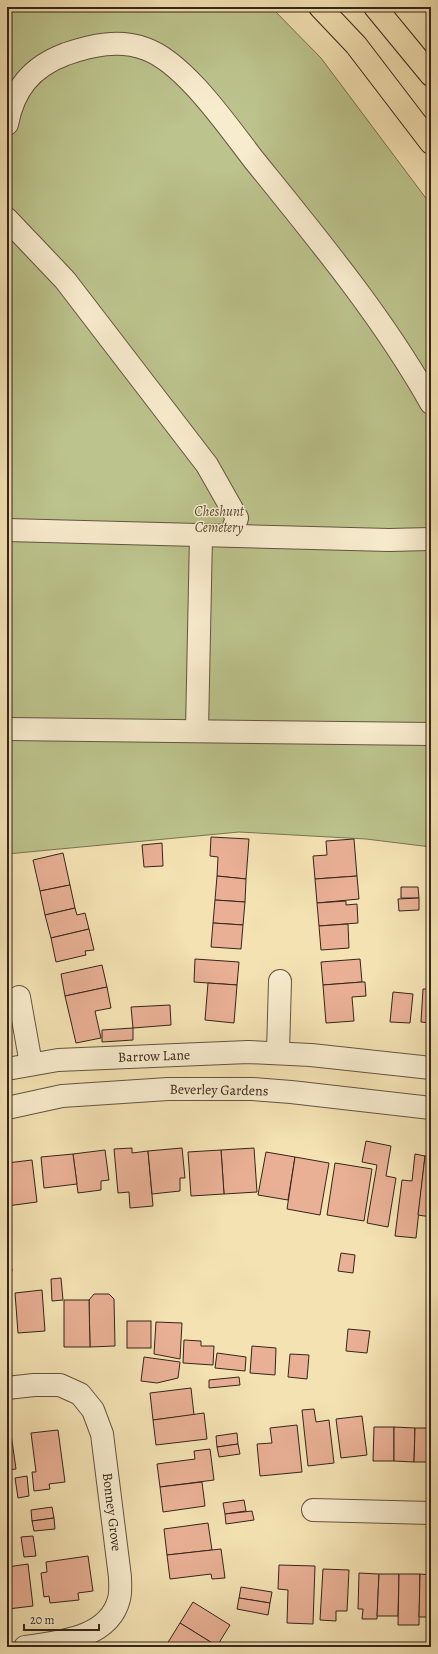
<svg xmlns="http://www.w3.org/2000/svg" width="438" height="1654" font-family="Alegreya,serif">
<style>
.green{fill:#bcc38c;stroke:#787453}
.building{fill:#e9b095;stroke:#35251a}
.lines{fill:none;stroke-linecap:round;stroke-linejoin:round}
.minor-casing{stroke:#655440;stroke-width:24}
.major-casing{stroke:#35251a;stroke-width:24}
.minor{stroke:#f8ecce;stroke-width:22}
.major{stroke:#f4e2b3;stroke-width:22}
.labels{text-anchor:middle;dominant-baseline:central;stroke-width:3;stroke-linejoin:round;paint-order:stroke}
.park-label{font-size:14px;font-style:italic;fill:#574c36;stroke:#f8ecce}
.street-label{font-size:14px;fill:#35251a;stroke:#f8ecce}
</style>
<rect width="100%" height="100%" fill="#f4e2b3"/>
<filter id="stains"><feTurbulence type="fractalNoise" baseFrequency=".005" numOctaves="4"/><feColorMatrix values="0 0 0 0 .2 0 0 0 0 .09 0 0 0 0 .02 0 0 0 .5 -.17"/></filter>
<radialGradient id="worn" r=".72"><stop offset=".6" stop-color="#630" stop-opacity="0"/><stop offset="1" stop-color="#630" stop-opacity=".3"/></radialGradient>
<polygon class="green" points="7,7 271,7 321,58 431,205 431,847 366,839 239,832 7,854"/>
<g class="building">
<polygon points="211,837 249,839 246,879 217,876 218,857 210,856"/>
<polygon points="354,839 357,876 315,879 313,856 327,855 326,841"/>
<polygon points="162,843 163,866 144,867 142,845"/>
<polygon points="63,853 70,885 40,891 33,860"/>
<polygon points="217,876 246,879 245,902 215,900"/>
<polygon points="357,876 359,899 317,903 315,879"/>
<polygon points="70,885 75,908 45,915 40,891"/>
<polygon points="401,887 418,887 419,898 401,898"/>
<polygon points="419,898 419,910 399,911 398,899"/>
<polygon points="215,900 245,902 243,925 213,923"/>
<polygon points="346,901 346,905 357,904 358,923 319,926 317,903"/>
<polygon points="75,908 77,915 85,913 89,929 51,938 45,915"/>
<polygon points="213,923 243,925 241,949 211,947"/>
<polygon points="348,924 349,948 321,950 319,926"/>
<polygon points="89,929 94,950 85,951 86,955 56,962 51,938"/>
<polygon points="195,959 239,962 237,985 194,982"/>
<polygon points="360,959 362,982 323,985 321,962"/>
<polygon points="102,965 107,987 65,996 61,974"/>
<polygon points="362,982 365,982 366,996 352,997 354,1021 326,1023 323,985"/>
<polygon points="208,983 237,985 234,1023 205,1020"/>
<polygon points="107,987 111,1008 95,1011 101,1038 76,1043 65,996"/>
<polygon points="423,989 431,989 431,1023 421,1022"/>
<polygon points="393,992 413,994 410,1023 390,1022"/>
<polygon points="170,1005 171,1025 133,1028 131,1007"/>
<polygon points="133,1028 133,1040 102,1042 102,1030"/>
<polygon points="366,1141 391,1146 386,1176 396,1178 388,1227 367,1223 377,1165 362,1162"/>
<polygon points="132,1148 132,1153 148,1151 153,1206 130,1208 129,1192 118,1193 114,1149"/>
<polygon points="182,1148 185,1178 180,1178 180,1191 152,1194 148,1151"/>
<polygon points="254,1148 257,1192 224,1194 221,1150"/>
<polygon points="105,1150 109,1180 101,1181 101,1190 78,1193 73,1154"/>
<polygon points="221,1150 224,1194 191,1196 188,1152"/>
<polygon points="266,1152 295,1157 288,1200 258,1195"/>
<polygon points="73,1154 77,1184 44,1188 41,1157"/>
<polygon points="415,1154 425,1156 416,1238 395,1236 402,1180 412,1181"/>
<polygon points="425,1156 431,1156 431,1217 418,1215"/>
<polygon points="295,1157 329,1163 320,1215 287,1209"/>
<polygon points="32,1160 37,1202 7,1206 7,1163"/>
<polygon points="335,1163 372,1169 364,1221 327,1215"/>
<polygon points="9,1250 12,1271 7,1272 7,1251"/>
<polygon points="341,1253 355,1255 353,1273 338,1271"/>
<polygon points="61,1278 63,1300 52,1301 51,1279"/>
<polygon points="42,1290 45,1331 18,1333 15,1293"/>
<polygon points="94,1294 109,1294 114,1299 115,1346 90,1347 89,1300"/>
<polygon points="64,1300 89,1300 90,1347 64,1347"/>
<rect x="127" y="1321" width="24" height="27"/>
<polygon points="156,1322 182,1323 180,1359 154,1354"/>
<polygon points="348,1329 370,1331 367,1353 346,1351"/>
<polygon points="184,1340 201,1341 201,1346 214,1346 213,1365 183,1363"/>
<polygon points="252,1346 276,1348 275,1375 250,1373"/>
<polygon points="217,1353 246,1357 245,1371 215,1368"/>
<polygon points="290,1354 309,1355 307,1379 288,1377"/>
<polygon points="144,1357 180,1362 178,1378 157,1383 141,1381"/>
<polygon points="239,1377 240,1385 209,1388 209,1380"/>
<polygon points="191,1388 194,1415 153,1420 150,1393"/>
<polygon points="314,1409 316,1422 329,1420 334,1463 308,1466 302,1410"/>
<polygon points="204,1413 207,1439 156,1445 153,1420"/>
<polygon points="362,1416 367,1455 341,1458 336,1419"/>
<polygon points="297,1425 302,1472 260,1476 257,1444 272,1443 270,1428"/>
<polygon points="7,1427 10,1427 16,1469 7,1470"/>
<polygon points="374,1427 394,1427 394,1461 373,1461"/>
<polygon points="394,1427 415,1428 414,1462 394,1461"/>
<polygon points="415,1428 431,1428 431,1462 414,1462"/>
<polygon points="58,1430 65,1482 49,1484 50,1489 34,1491 32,1472 36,1472 31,1433"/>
<polygon points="237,1433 238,1444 217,1447 216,1436"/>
<polygon points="238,1444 240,1454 219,1457 217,1447"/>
<polygon points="210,1449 214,1480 160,1487 157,1464 195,1459 194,1451"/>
<polygon points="27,1476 29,1496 18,1498 15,1478"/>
<polygon points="202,1482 205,1506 163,1512 160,1487"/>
<polygon points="244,1500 246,1511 225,1514 223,1503"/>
<polygon points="52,1507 54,1518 32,1521 31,1510"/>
<polygon points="252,1511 254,1520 226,1524 225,1514"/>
<polygon points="54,1518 55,1529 34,1531 32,1521"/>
<polygon points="208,1523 212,1550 167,1555 164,1529"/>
<polygon points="33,1536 36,1556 24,1557 21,1537"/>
<polygon points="221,1549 225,1578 212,1579 211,1574 170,1579 167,1555"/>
<polygon points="88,1556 93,1591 78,1593 79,1600 50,1603 49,1596 44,1597 41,1573 47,1572 46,1562"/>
<polygon points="28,1564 33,1606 8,1609 7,1567"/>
<polygon points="279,1565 315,1566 313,1624 287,1623 288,1590 278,1589"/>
<polygon points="323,1569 349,1570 347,1611 336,1611 336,1621 320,1620"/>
<polygon points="359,1573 379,1574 377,1619 362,1619 363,1609 358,1609"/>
<polygon points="379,1574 399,1574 398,1616 377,1616"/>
<polygon points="399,1574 420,1574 419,1625 398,1625"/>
<polygon points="420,1574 431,1575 431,1617 419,1617"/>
<polygon points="241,1587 272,1592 270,1603 239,1598"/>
<polygon points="239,1598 270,1603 268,1615 237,1609"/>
<polygon points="193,1602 230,1625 217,1646 180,1623"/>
<polygon points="180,1623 217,1646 216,1647 171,1647 167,1644"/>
</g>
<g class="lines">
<g class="minor-casing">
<g id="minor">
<path d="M7,124C14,89 31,67 66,54C92,45 119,39 146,49C185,63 229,128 254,160C317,238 382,316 431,403"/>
<polyline points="7,219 65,280 207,465 237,518 231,535"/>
<polyline points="7,530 389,540 431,539"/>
<polyline points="7,729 431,734"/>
<polyline points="197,730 201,535"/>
<polyline points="19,997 31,1064"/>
<polyline points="278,1052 280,981"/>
<polyline points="7,1069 58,1060 248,1052 311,1055 431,1068"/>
<polyline points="7,1108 62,1096 168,1089 252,1089 291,1092 431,1108"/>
<path d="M7,1388L34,1385H60L80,1394L93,1410L102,1434L120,1577C120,1584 121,1592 119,1599C109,1639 58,1642 25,1647"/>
<polyline points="313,1510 431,1513"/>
</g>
</g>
<g class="major-casing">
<g id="major">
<polyline points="320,7 356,45 431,143"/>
<polyline points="375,7 431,75"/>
</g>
</g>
<use href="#minor" class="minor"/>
<use href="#major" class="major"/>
</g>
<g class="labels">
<g class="park-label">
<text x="219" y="511">Cheshunt<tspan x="219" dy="16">Cemetery</tspan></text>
</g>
<g class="street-label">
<text transform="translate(154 1056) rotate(-2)">Barrow Lane</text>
<text transform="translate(219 1090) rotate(1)">Beverley Gardens</text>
<text transform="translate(112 1512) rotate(83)">Bonney Grove</text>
</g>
</g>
<rect width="438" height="1654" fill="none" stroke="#f4e2b3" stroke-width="24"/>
<rect x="8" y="8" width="422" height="1638" fill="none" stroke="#35251a" stroke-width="2"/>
<rect x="12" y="12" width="414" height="1630" fill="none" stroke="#35251a"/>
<path d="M24 1624v6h75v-6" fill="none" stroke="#35251a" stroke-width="2"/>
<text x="30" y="1624" font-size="12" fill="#35251a" stroke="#f8ecce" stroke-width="3" paint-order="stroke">20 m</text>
<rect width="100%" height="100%" filter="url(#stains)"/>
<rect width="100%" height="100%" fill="url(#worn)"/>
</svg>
